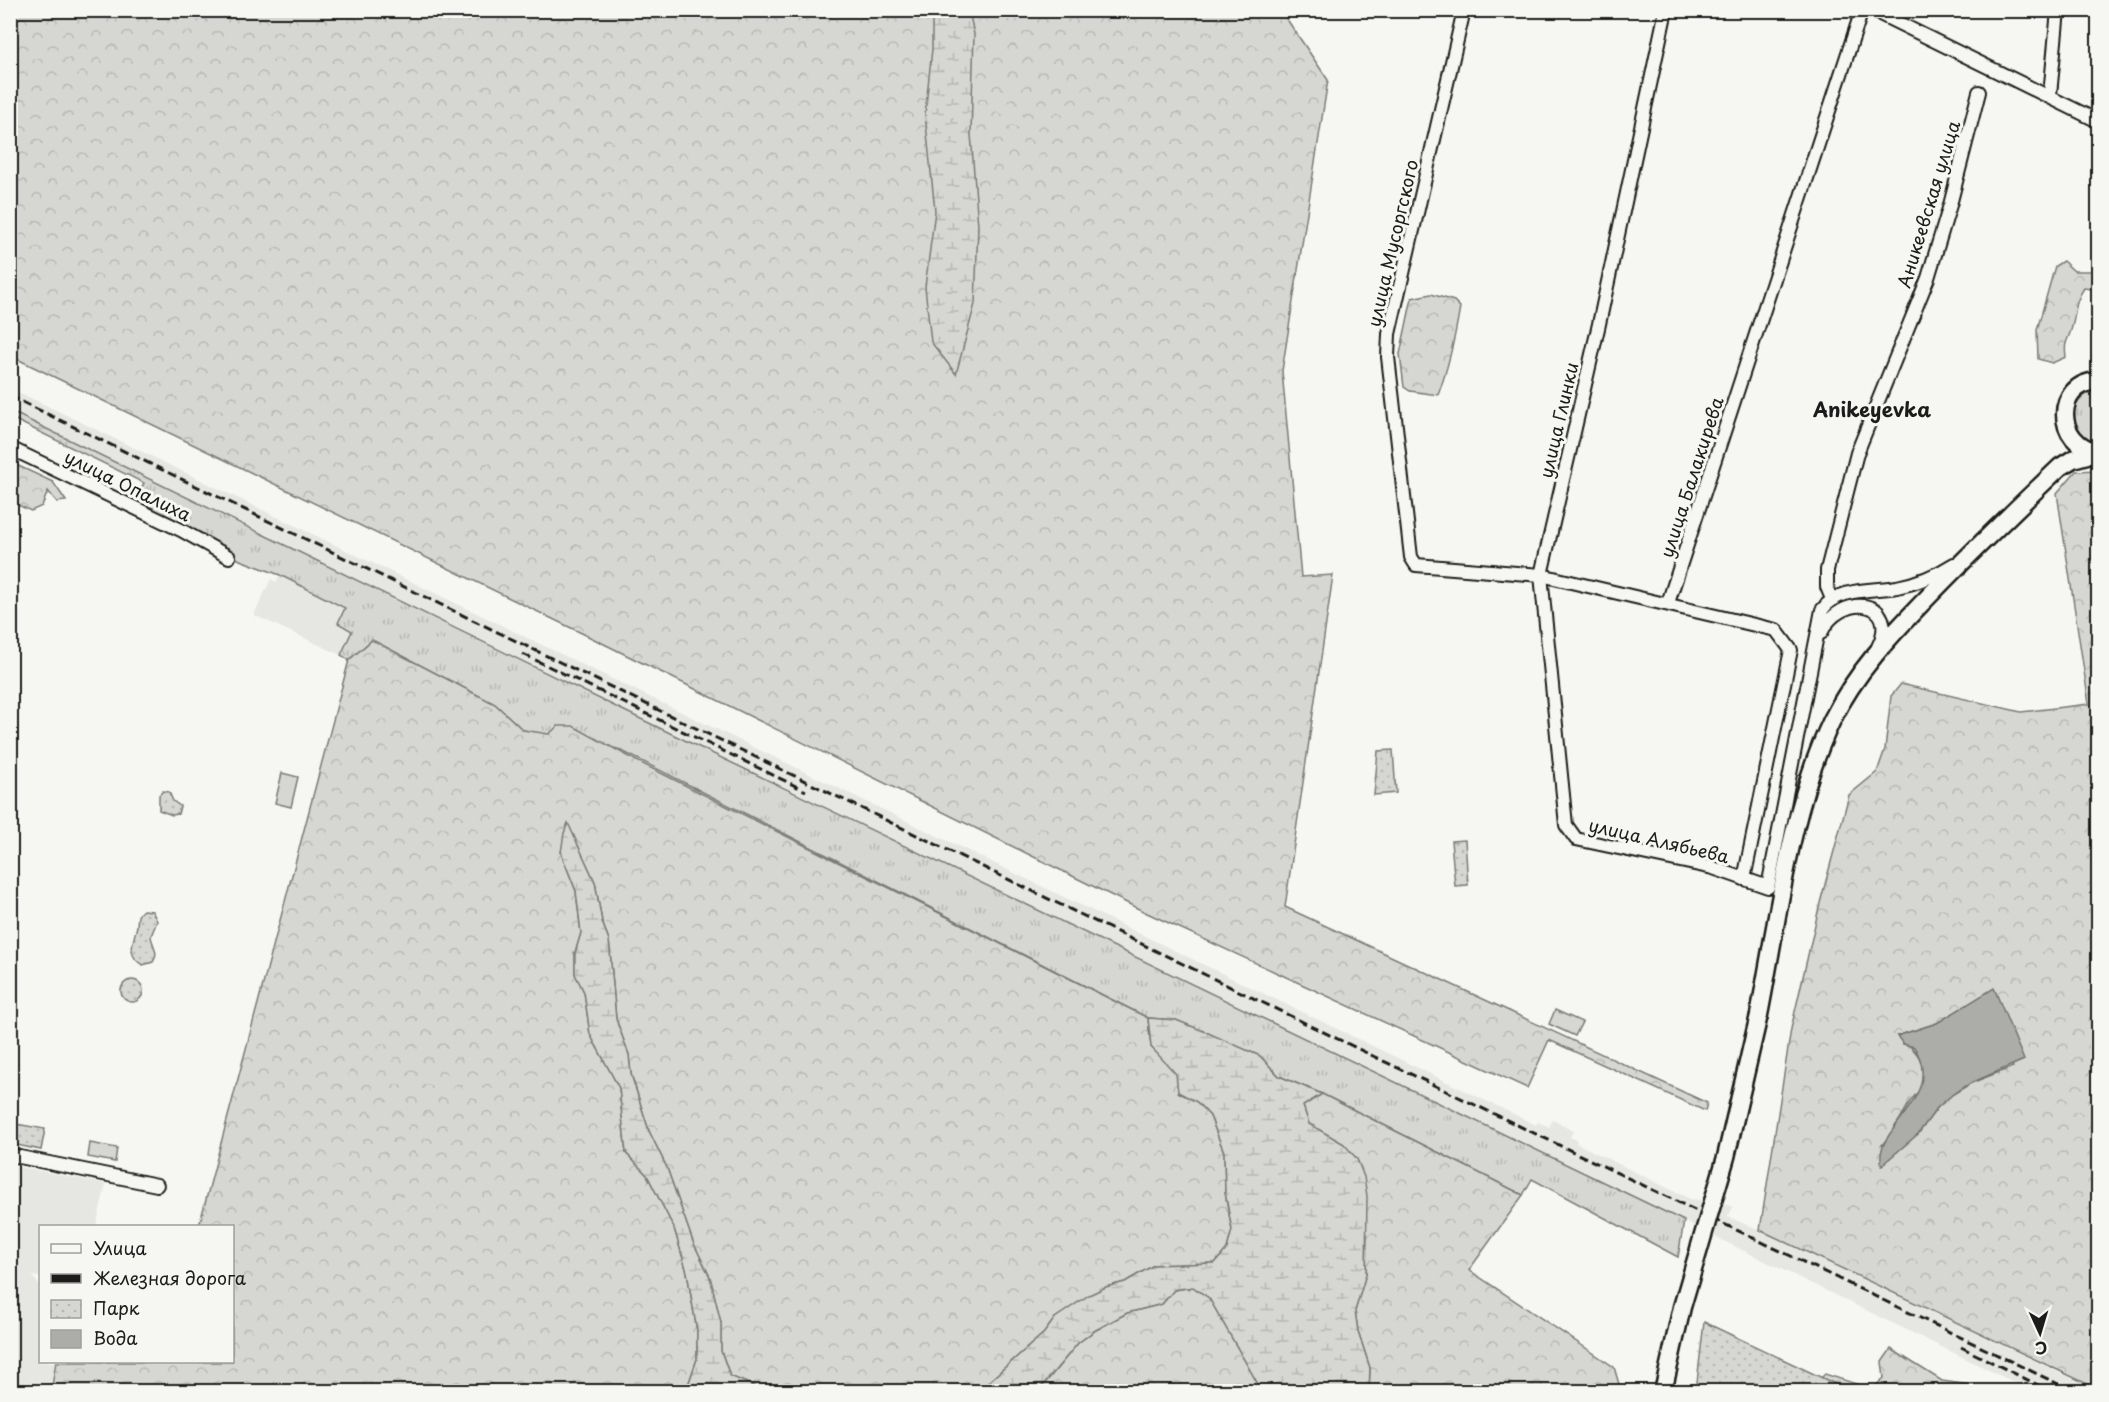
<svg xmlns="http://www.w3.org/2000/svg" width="2109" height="1402" font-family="'Playpen Sans',sans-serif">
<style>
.built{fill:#e6e6e2}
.grass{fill:url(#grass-tufts);stroke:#797977;stroke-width:1.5}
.forest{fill:url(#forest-crowns);stroke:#797977;stroke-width:1.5;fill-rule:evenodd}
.wetland{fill:url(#wetland-marsh);stroke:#797977;stroke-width:1.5}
.park{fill:url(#park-dots);stroke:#797977;stroke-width:1.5}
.pitch{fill:#d6d6d2;stroke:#797977;stroke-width:1.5}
.water{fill:#acaca9;stroke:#727271;stroke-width:1.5}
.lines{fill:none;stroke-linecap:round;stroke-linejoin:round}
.street-casing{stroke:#1c1c1c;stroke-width:16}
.secondary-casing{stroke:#1c1c1c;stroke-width:21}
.street{stroke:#f6f6f2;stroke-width:12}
.secondary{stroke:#f6f6f2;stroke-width:16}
.rail{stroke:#1c1c1c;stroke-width:3;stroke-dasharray:9 4.5;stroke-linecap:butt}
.secondary-bridge-casing{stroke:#1c1c1c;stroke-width:21;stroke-linecap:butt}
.secondary-bridge{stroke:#f6f6f2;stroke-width:16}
.labels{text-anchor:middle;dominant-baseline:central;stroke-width:6;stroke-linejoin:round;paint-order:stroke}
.street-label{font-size:18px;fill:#1c1c1c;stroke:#f6f6f2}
.neighbourhood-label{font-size:20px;font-weight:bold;fill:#1c1c1c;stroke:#f6f6f2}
</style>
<defs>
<pattern id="grass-tufts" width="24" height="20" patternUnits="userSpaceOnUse" patternTransform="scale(1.5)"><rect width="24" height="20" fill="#d6d6d2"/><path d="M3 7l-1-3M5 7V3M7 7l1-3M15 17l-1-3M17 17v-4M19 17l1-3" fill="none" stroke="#b7b7b4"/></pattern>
<pattern id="forest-crowns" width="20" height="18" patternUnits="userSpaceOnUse" patternTransform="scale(1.5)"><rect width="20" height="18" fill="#d6d6d2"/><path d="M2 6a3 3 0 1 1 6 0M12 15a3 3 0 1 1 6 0" fill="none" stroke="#b7b7b4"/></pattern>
<pattern id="wetland-marsh" width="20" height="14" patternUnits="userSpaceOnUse" patternTransform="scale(1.5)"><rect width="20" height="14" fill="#d6d6d2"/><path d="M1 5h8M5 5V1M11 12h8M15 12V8" fill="none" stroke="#b7b7b4"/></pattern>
<pattern id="park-dots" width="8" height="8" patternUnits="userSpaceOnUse" patternTransform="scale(1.5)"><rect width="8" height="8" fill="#d6d6d2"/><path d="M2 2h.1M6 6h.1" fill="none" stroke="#b7b7b4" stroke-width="1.8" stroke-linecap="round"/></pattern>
</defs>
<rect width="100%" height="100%" fill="#f6f6f2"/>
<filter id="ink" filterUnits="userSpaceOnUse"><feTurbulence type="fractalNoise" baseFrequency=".0167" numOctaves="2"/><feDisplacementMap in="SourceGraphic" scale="12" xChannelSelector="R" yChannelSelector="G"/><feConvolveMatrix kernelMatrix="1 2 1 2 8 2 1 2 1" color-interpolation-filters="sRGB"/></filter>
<g filter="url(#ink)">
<g class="built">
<polygon points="10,388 1536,1125 1538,1122 1549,1127 1553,1120 1573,1131 1570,1137 1577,1140 1576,1143 1690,1199 1722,1202 1733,1207 1728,1217 1760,1230 2098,1391 2032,1391 1339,1054 647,722 11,411"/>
<polygon points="280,575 346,608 352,631 341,655 254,615 271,579 276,582"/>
<polygon points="10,1165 106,1184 96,1226 40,1226 40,1277 32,1276 40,1286 40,1362 56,1362 51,1391 11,1389"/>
</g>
<g class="grass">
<path d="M2098,389V445C2064,439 2065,398 2098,389Z"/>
<polygon points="10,411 647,722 1684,1221 1678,1257 1532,1179 1523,1195 1322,1094 1279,1076 1260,1056 1176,1020 1148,1018 618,749 523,730 495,704 372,640 349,660 341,655 352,631 338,623 345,608 280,575 240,560 178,522 135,501 144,483 11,418"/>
</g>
<g class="forest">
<polygon points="1276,10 1282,12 1328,80 1282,371 1301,577 1333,575 1285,907 1707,1103 1705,1111 1549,1040 1527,1088 1147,913 594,639 11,356 10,11"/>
<path d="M2063,261L2074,271H2098V290L2084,288C2073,304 2077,313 2071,330C2067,343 2064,341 2066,357L2052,363L2038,359L2037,330L2055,266Z"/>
<path d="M1431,294L1454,301L1460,307C1455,337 1449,366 1438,395L1410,391L1404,387L1400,354L1412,298Z"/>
<polygon points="10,462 53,482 66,501 57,502 48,491 42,506 31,511 11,502"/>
<path d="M2098,470V657L2092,662L2098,681L2095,685L2098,724V1389L1760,1230L1791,1029L1820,903L1849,795L1877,772L1885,749L1891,696L1901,684L2021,712L2089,704L2057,493L2076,471ZM1965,1007L2013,1067L1971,1083L1953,1094L1937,1108L1918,1134L1882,1145C1895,1129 1900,1119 1910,1102C1913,1097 1919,1092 1921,1087C1930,1064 1914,1047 1897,1036L1937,1023Z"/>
<polygon points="372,640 495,704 523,730 549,734 558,726 573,726 637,761 1148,1018 1151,1047 1177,1074 1178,1092 1197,1102 1210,1116 1224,1152 1225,1192 1232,1230 1227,1249 1215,1263 1154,1265 1125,1282 1106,1287 1055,1318 1044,1333 978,1391 758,1391 754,1386 730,1376 721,1351 721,1323 710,1277 693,1242 667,1168 649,1131 631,1074 629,1055 616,1019 609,940 602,922 595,882 568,824 561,853 576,891 581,933 575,953 575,973 584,992 590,1034 619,1088 626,1153 647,1175 674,1228 687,1272 697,1331 697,1359 686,1391 51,1392 56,1362 232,1362 232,1226 199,1226 349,660"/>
<polygon points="1322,1094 1523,1195 1469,1270 1614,1367 1621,1391 1369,1391 1370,1368 1358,1331 1355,1311 1366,1274 1367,1235 1344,1144 1309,1124 1303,1106"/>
<polygon points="1193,1287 1209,1298 1262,1391 1038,1392 1078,1343 1094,1331 1127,1313 1162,1304 1174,1290"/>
<polygon points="1891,1349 1942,1381 1985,1387 1997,1391 1850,1391 1821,1378 1825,1374 1872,1389 1884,1378 1882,1362"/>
</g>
<g class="wetland">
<polygon points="932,11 969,11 974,34 971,134 978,226 975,304 956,374 931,342 925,287 935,211 925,114 932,49"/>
<polygon points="568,823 595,882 602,922 609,940 616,1019 629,1055 631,1074 649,1131 667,1168 693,1242 710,1277 721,1323 721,1351 730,1376 754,1386 758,1391 686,1391 697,1359 697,1331 687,1272 674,1228 647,1175 626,1153 619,1088 590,1034 584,992 575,974 575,953 581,933 576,891 561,853 564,833"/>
<polygon points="1148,1018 1176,1020 1206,1032 1260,1056 1279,1076 1322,1094 1303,1106 1309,1124 1344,1144 1357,1159 1364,1177 1367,1196 1366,1274 1355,1311 1358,1331 1370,1368 1369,1391 1262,1391 1209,1298 1193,1287 1174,1290 1162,1304 1127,1313 1094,1331 1078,1343 1038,1391 978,1391 1044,1333 1055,1318 1089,1295 1106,1287 1125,1282 1154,1265 1215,1263 1227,1249 1232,1230 1225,1192 1224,1152 1210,1116 1197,1102 1178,1092 1176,1074 1151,1047"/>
</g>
<g class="park">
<polygon points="1393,750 1396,793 1374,795 1378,751"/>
<polygon points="163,791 169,792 173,801 180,806 178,814 172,815 159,810 159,795"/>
<polygon points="1465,840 1468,885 1455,886 1451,841"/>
<path d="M143,910L152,911L157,921L151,936C152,946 160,952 153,962L143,965C125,956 134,940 137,926C138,919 136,915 143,910Z"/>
<circle cx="132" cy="991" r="11"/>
<polygon points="16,1124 45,1129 41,1150 12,1144"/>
<polygon points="1704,1322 1850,1391 1696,1391"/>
</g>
<g class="pitch">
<polygon points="282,773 298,777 291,807 275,803"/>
<polygon points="1555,1010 1582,1022 1575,1036 1549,1024"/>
<polygon points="90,1143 117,1148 115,1162 88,1157"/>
</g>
<path class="water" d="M1994,988L2024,1060L1971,1083L1953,1094L1937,1108L1918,1134L1882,1165C1870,1130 1947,1098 1914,1047L1903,1044L1897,1036L1937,1023Z"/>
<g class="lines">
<g class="street-casing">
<g id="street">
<polyline points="1464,10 1389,334 1388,357 1411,557 1416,565 1541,575 1776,630 1791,650 1744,879"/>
<path d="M1666,10L1599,324L1541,575L1566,825L1576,839L1713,868L1768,887L1822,610C1838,587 1872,591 1897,587C1917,583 1937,575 1954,564"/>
<polyline points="1872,10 2098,121"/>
<polyline points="2050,95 2058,10"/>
<polyline points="10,448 181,530 229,557"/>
<polyline points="1832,599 1827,587 1827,570 1857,453 1928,278 1950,205 1979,92"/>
<polyline points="1668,603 1862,10"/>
<path d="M1821,633C1840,591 1902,599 1878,647"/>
<polyline points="10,1155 157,1185"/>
</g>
</g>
<g class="secondary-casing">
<g id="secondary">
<path d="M2098,381C2054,383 2054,444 2098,452"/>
<path d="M1759,1015C1778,919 1790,808 1832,720C1855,673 1891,635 1927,598C1970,553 2015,510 2060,467L2073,459L2098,452"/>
</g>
</g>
<use href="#street" class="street"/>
<use href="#secondary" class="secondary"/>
<g class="rail">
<polyline points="10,396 1373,1056 2075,1392"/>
<polyline points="523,654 806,791"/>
<polyline points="1961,1347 2052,1392"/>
</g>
<g class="secondary-bridge-casing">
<polyline id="secondary-bridge" points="1663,1392 1682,1307 1726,1157 1759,1015"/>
</g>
<use href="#secondary-bridge" class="secondary-bridge"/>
</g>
</g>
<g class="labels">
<g class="street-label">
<text transform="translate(1928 204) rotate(-73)">Аникеевская улица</text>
<text transform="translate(1392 243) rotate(-77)">улица Мусоргского</text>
<text transform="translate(1558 420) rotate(-77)">улица Глинки</text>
<text transform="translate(1691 477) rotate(-72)">улица Балакирева</text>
<text transform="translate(128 485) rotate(26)">улица Опалиха</text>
<text transform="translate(1659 840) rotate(13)">улица Алябьева</text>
</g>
<g class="neighbourhood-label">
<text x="1872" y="409">Anikeyevka</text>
</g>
</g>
<rect width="2109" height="1402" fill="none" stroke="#f6f6f2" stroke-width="36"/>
<rect x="18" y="18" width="2073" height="1366" fill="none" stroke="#1c1c1c" stroke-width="2" filter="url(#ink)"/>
<rect x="39" y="1225" width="195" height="138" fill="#f6f6f2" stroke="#9f9f9c" stroke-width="1.5"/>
<rect x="51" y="1244" width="30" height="9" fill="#f6f6f2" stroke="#9f9f9c" stroke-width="1.5"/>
<text x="93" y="1255" font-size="18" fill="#1c1c1c">Улица</text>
<rect x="51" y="1274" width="30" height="9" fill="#1c1c1c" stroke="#9f9f9c" stroke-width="1.5"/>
<text x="93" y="1285" font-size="18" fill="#1c1c1c">Железная дорога</text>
<rect x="51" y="1300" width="30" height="18" fill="url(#park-dots)" stroke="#9f9f9c" stroke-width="1.5"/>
<text x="93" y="1315" font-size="18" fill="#1c1c1c">Парк</text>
<rect x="51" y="1330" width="30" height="18" fill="#acaca9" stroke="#9f9f9c" stroke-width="1.5"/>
<text x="93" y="1345" font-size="18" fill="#1c1c1c">Вода</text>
<g transform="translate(2040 1333) rotate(176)" stroke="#f6f6f2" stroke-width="4.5" paint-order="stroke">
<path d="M0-4.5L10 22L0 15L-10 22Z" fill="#1c1c1c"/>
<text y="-9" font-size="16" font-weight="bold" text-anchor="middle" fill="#1c1c1c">С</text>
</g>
</svg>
